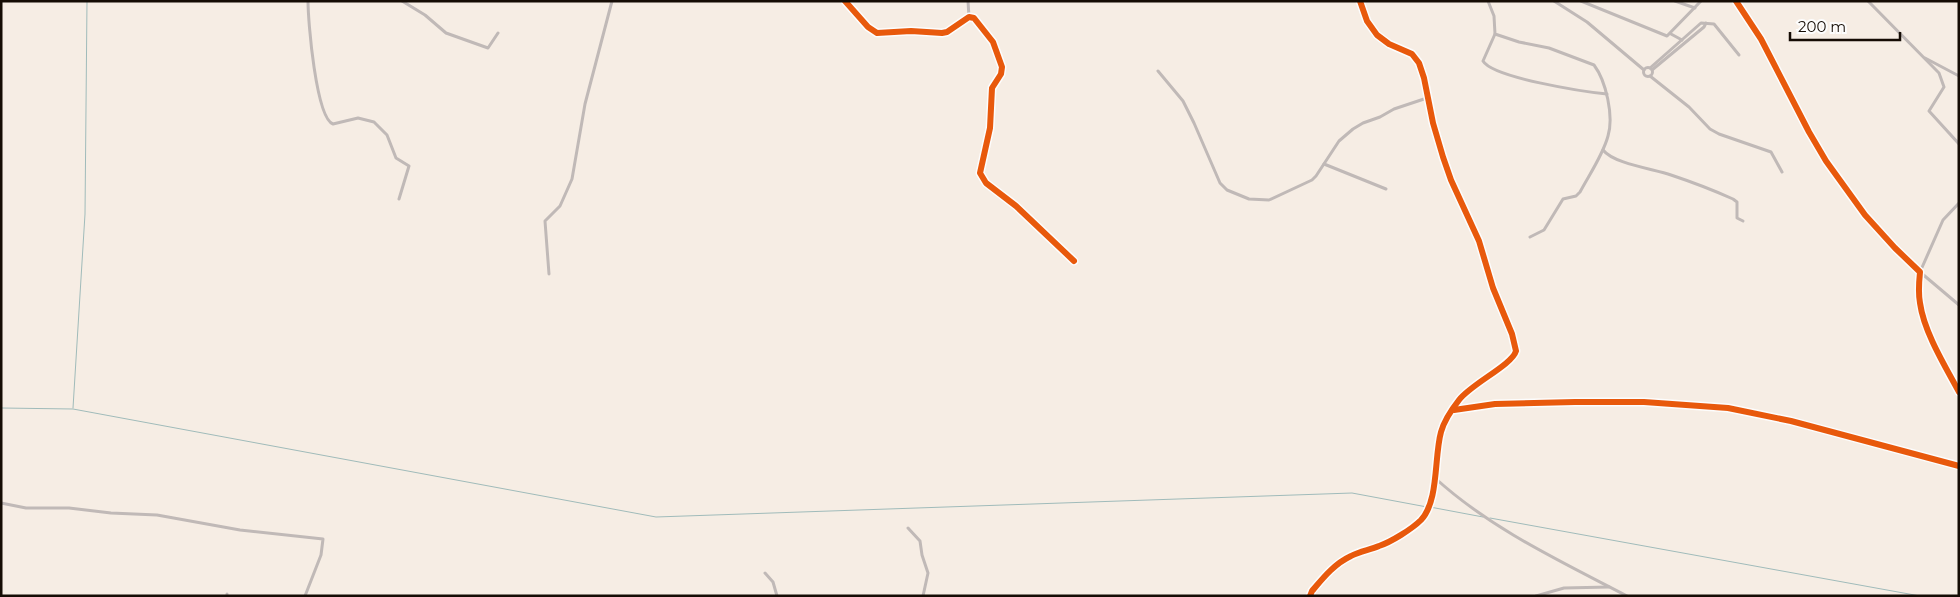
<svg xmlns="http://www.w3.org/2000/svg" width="1960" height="597" font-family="Montserrat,sans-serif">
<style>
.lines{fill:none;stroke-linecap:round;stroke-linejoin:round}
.stream{stroke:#a0bbba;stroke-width:1}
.minor{stroke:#c0b9b7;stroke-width:3}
.cycleway-casing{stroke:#fdfdfd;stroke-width:9}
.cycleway{stroke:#e8590c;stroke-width:6}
</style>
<rect width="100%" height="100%" fill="#f6ede4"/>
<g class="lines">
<g class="stream">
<polyline points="1,408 73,409 656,517 1352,493 1427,507"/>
<polyline points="73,408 85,214 87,1"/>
<polyline points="1430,507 1483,517"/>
<polyline points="1490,518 1920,596"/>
</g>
<g class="minor">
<path d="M308,1C308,21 316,118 333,124L358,118L374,122L387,135L396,158L409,166L399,199"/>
<polyline points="402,1 425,15 446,33 488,48 498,33"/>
<polyline points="845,1 868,27 877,33 911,31 942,33 947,32 969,17 974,18 993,42 1002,67 1001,74 992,88 990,128 980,173 986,183 1016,206 1074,261"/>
<polyline points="968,1 969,17"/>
<path d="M1488,1L1494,16L1495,34L1519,42L1549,48L1594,65C1606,81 1614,116 1608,136C1603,155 1589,175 1580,192L1576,196L1563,199L1544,230L1530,237"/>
<polyline points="1554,1 1587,22 1644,70"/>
<polyline points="1581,1 1667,36 1701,1"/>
<polyline points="1675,1 1695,8"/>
<path d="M1736,1L1761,39L1809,132L1826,161L1865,215L1895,248L1920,272C1919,282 1918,293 1920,303C1924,332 1945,366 1959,392"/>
<polyline points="1868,1 1939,73 1944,87 1929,111 1959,144"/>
<path d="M1495,34L1483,61C1493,78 1586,92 1607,94"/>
<polyline points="1671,34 1682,40"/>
<polyline points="1925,58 1959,76"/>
<circle cx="1648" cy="72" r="4.5"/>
<polyline points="1650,68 1701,23 1714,24 1739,55"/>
<polyline points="1652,70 1704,27 1706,23"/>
<polyline points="1158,71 1183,101 1194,123 1220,183 1227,190 1249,199 1269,200 1312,180 1316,176 1339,141 1353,129 1363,123 1380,117 1394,109 1427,98"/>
<polyline points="1650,76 1689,107 1710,129 1719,134 1771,152 1782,172"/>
<path d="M1603,150C1614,164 1654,169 1671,175C1692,182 1713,190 1733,199L1737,202V218L1743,221"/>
<polyline points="1324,164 1386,189"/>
<polyline points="1959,203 1943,220 1920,272 1959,305"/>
<polyline points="549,274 545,221 560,206 572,179 585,104 612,1"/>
<polyline points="1454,410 1495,404 1575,402 1644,402 1728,408 1791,421 1959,466"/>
<path d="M1435,478C1491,529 1560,561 1627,596"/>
<polyline points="1,503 26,508 69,508 111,513 157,515 240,530 323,539 321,555 305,596"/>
<polyline points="908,528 920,541 922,555 928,573 923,596"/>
<polyline points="765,573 773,582 777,596"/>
<polyline points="227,596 227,594"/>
<path d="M1310,596L1312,591C1323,578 1334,564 1351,556C1360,551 1370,550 1379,546C1391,542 1412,529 1421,520C1439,501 1434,457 1441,432C1444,421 1452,409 1459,400C1471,384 1512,365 1516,351L1512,334L1493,288L1479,241L1451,180L1443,157L1433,123L1424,78L1419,63L1412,54L1389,44L1377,35L1367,21L1360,1"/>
<polyline points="1536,596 1564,588 1609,587"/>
</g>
<g class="cycleway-casing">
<g id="cycleway">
<polyline points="845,1 868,27 877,33 911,31 942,33 947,32 969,17 974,18 993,42 1002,67 1001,74 992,88 990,128 980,173 986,183 1016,206 1074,261"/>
<path d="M1736,1L1761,39L1809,132L1826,161L1865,215L1895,248L1920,272C1919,282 1918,293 1920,303C1924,332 1945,366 1959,392"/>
<polyline points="1454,410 1495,404 1575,402 1644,402 1728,408 1791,421 1959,466"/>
<path d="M1310,596L1312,591C1323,578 1334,564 1351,556C1360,551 1370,550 1379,546C1391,542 1412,529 1421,520C1439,501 1434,457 1441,432C1444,421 1452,409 1459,400C1471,384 1512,365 1516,351L1512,334L1493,288L1479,241L1451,180L1443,157L1433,123L1424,78L1419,63L1412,54L1389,44L1377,35L1367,21L1360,1"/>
</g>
</g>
<use href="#cycleway" class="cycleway"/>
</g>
<rect width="1960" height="597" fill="none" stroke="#150c04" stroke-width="5"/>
<path d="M1790 32v8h110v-8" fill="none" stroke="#150c04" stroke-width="2.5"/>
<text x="1798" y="32" font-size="15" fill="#150c04" stroke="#fdfdfd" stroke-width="4" paint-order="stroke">200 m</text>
</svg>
